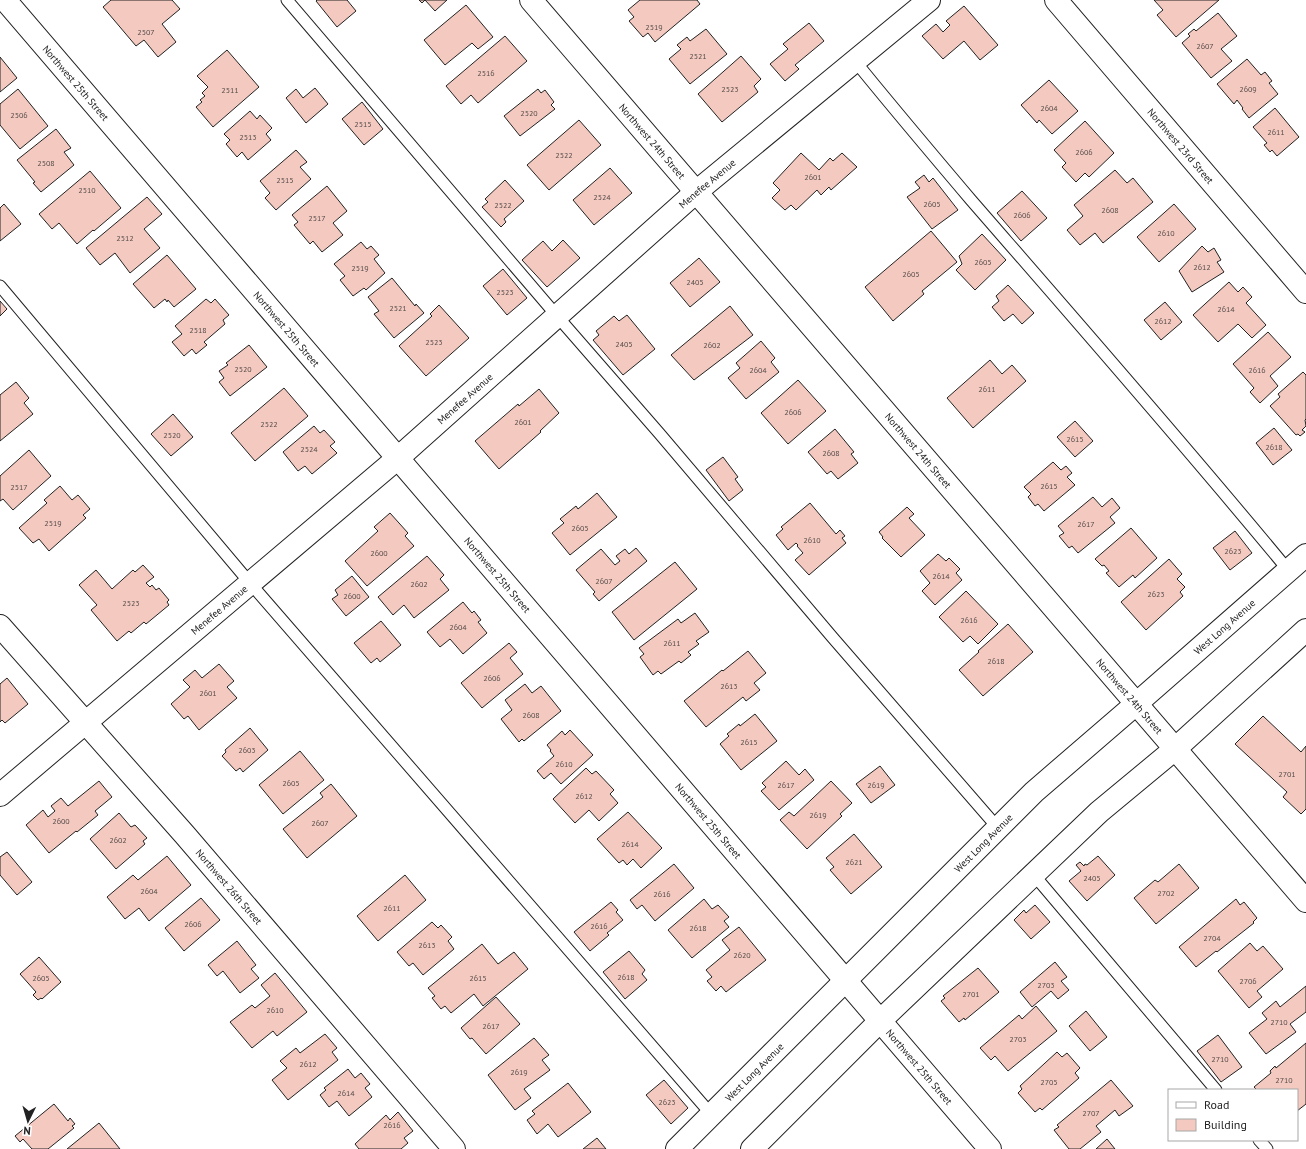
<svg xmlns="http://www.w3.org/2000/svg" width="1306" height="1149" font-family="'PT Sans',sans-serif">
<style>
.building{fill:#f3c9c0;stroke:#222}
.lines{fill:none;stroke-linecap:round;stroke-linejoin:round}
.service-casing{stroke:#222;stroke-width:13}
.minor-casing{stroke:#222;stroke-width:24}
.secondary-casing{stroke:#222;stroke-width:24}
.service{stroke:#fff;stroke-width:11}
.minor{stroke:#fff;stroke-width:22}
.secondary{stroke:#fff;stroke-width:22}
.labels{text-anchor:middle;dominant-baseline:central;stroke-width:3;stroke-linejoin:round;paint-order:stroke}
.number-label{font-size:8px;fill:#564c4a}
.street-label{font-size:10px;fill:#222;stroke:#fff}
</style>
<rect width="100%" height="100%" fill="#fff"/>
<g class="building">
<polygon points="111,0 172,0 180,9 162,24 176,42 158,57 144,40 136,46 103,7"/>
<polygon points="317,0 347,0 356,11 337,27 316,1"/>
<polygon points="419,0 447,0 435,11 425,0 422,3"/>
<polygon points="640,0 697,0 700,4 655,42 648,33 643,37 629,21 634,17 628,10"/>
<polygon points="1154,0 1219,0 1176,37 1157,15 1163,10"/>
<polygon points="466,5 493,37 478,49 472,43 445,65 424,40"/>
<polygon points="964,6 998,45 980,60 964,41 943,59 922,36 936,24 943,32 950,25 946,21"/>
<polygon points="1218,13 1237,36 1221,49 1232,61 1211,78 1182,43 1190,36 1188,34 1194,29 1196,31"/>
<polygon points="809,23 824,41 795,65 799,69 785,81 770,64 788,49 783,44"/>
<polygon points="706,29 727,54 690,84 669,59 681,49 677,45 687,37 690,41"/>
<polygon points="505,36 527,61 478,103 471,95 461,104 446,86"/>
<polygon points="227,50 259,87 213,127 196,107 202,102 200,100 205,96 202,93 208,87 197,76"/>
<polygon points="741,56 761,79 754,86 758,92 722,122 698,94"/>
<polygon points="0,57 17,78 0,92"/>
<polygon points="1247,59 1261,75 1265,72 1272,81 1269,83 1278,94 1249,118 1242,109 1243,108 1237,100 1234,104 1217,84"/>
<polygon points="1049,80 1078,111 1052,134 1039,120 1037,123 1021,105"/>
<polygon points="315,88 328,104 306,123 286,98 296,89 303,98"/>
<polygon points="18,89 48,126 20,149 0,125 0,104"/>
<polygon points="538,89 541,93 545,90 554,102 551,105 555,109 520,136 504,116"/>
<polygon points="362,102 383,129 364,145 342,119"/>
<polygon points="1275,108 1299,137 1277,156 1272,150 1270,152 1264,145 1267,143 1253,127"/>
<polygon points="250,111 257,119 260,115 272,128 266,134 271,140 248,160 242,152 237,157 226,144 230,140 224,134"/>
<polygon points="579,120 601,145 549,190 527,165"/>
<polygon points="1085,121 1114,153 1089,177 1085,173 1076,182 1062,167 1066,163 1054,150"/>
<polygon points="56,129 71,148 64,152 74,165 41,192 33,183 35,182 17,160"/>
<polygon points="296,150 307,162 300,167 311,179 276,210 265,198 270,193 260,181"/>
<polygon points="801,153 819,170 830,158 833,161 842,153 857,167 831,190 829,187 821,195 817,190 796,210 791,205 785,210 772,198 780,190 773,183"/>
<polygon points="610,168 632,193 594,225 573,200"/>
<polygon points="1115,170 1127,183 1133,178 1153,202 1103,243 1095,233 1080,245 1067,230 1083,216 1074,205"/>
<polygon points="90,171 121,208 94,231 93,230 77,244 59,223 52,229 39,214"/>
<polygon points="924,175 929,182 933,178 958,210 932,229 907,197 920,188 915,182"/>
<polygon points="505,180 524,201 504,219 506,222 501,227 482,207 488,202 485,199"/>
<polygon points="327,186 347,211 333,223 343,235 322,252 313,241 310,244 294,225 298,222 292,215"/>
<polygon points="1022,191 1047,218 1021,241 997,213"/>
<polygon points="147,197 162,214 144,229 160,248 130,273 115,253 100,265 86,248"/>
<polygon points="4,204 21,224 0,241 0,208"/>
<polygon points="1174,204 1196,229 1159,262 1137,237"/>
<polygon points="931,231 957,262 922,291 924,294 893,321 865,287"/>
<polygon points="982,234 1006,260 975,290 956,270 962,264 959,256"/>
<polygon points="563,240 580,258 547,287 522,260 543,241 552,251"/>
<polygon points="361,242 367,249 371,246 379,255 374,259 385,273 366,290 364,288 353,296 340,280 345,276 334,264"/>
<polygon points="1202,246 1208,252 1214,248 1221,260 1217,262 1224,272 1192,292 1179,271"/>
<polygon points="167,255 196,289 174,307 168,300 167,302 165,299 154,308 133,284"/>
<polygon points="699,258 720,282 690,307 670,283"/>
<polygon points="503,269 527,298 507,315 483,286"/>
<polygon points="392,278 415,306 416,304 424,313 394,338 374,314 379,311 368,297"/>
<polygon points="1229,282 1238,292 1243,287 1252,297 1246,303 1266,325 1252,338 1238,324 1218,342 1193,315"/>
<polygon points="1008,285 1034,313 1022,324 1013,314 1004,321 992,307 999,301 996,296"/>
<polygon points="206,299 211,303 215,299 229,315 223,320 225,324 204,342 207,345 196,354 192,349 184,356 172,342 182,334 175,326"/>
<polygon points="0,301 7,309 0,316"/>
<polygon points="1165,302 1182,322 1161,340 1144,320"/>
<polygon points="439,305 469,338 426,376 399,346 432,316 430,314"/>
<polygon points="730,306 753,335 694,380 671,355"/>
<polygon points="627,315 655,349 623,375 593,340 599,335 596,331 614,316 619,321"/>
<polygon points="1268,332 1291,357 1270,376 1278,386 1260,403 1250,392 1254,388 1233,364"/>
<polygon points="761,341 775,358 771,362 779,372 746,399 728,378 740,368 736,363"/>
<polygon points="249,345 267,367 230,396 219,382 224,378 219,371 228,365 226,363"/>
<polygon points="990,360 1002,374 1012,365 1026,381 973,428 947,398"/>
<polygon points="1303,372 1306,375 1306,419 1305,420 1306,426 1302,430 1305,432 1300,436 1298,434 1296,435 1270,406 1280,397 1278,394"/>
<polygon points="798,380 826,411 788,444 761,413"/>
<polygon points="16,382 29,398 24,403 33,414 0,441 0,395"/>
<polygon points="284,388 308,416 255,461 231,433"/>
<polygon points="539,389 559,413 540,431 541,432 499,469 475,441 518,404 519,406"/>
<polygon points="173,414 193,437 171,456 151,434"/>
<polygon points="1075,421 1093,441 1075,457 1057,437"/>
<polygon points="314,426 320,433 324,430 335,442 330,446 337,453 312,474 305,466 298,471 283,452"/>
<polygon points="1274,428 1292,450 1273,465 1256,443"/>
<polygon points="835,429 854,452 851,454 858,463 838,479 831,471 827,474 808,452"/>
<polygon points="29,450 51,476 13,510 3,499 0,501 0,476"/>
<polygon points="723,457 738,477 735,479 743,490 729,501 706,470"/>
<polygon points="1053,462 1061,470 1066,466 1072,473 1067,477 1075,485 1044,511 1038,504 1035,506 1028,497 1031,494 1024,487"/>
<polygon points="60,486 72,500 78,495 90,509 83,515 86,518 49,551 39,539 33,543 19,528 47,503 44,500"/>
<polygon points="597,493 617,517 570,555 552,533 564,523 560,519 576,506 578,509"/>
<polygon points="1093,497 1102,507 1112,498 1120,508 1110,517 1115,523 1078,553 1072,546 1069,548 1059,536 1064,533 1058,526"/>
<polygon points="810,503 836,534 840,530 845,536 842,538 846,543 809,575 795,560 803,553 797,546 798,545 796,543 788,550 776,535 783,529 781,527"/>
<polygon points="907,507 914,514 909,518 925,535 901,557 882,538 883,537 879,532"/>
<polygon points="390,513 408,533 405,536 414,546 367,586 345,561 378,531 374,527"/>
<polygon points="1131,528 1157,558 1135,578 1133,575 1119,587 1106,573 1109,571 1104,565 1102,566 1095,559"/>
<polygon points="1235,531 1252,553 1230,570 1213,548"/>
<polygon points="636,548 647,561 599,601 593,594 595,592 576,570 601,549 615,565 620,561 616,556 625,549 629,554"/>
<polygon points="938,554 946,561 949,558 960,569 956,573 962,580 935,605 922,591 930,583 920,571"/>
<polygon points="427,556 444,575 440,579 449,590 414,618 404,605 393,615 378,597"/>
<polygon points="1169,559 1182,574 1177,579 1185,587 1180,592 1183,596 1146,630 1121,602"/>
<polygon points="675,562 697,589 634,640 612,612"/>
<polygon points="143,565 154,577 146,583 150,587 152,585 156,590 159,588 169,600 167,602 169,605 146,624 144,622 131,633 129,631 117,641 91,610 97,605 79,585 96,570 112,589 133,570 135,572"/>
<polygon points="352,576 369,597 346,616 332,599 338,595 335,590"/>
<polygon points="966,591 998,624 978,644 970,636 963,642 939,617"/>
<polygon points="463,602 472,613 474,611 481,620 478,622 487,633 463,654 450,639 440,647 427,632"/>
<polygon points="695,613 709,632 696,641 699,644 688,652 691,655 681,663 679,661 661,674 658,671 653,675 640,657 644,654 639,648 678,619 681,623"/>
<polygon points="381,621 401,645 380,662 377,658 371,663 354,643"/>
<polygon points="1008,624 1033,652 983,696 959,670 979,652 978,651"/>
<polygon points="509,643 517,652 510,658 523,674 482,708 461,683"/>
<polygon points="748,651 766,673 754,683 760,690 746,701 743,697 706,727 684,701 722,670 723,671"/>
<polygon points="219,664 234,681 227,687 237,698 199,730 188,716 184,719 171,704 190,687 183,680 195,670 202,678"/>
<polygon points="7,678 28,704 5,723 2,720 0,722 0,684"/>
<polygon points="525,684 532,693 541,686 561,711 524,741 522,739 519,742 501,719 512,710 505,700"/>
<polygon points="755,714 777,741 741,770 720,744 729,736 727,734 739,724 740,726"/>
<polygon points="1263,716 1301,752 1306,746 1306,809 1301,814 1283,797 1287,792 1235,744"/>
<polygon points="250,728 268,750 243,772 240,768 236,771 222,756 226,752 225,750"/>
<polygon points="570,730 593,755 561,784 551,773 544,779 537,771 554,756 550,751 551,750 547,745 562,731 565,735"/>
<polygon points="300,751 324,780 283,814 259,785"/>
<polygon points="786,761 799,775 805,769 814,780 779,810 761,791 766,787 762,783"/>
<polygon points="880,766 895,785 871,803 856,784"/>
<polygon points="586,768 592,774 596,771 614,790 610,794 618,803 599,821 589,810 575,823 553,799"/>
<polygon points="99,781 112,797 95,811 98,815 77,832 76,831 49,853 26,825 43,810 48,817 55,811 51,806 61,798 68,806"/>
<polygon points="831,781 852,803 840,814 842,816 807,849 780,820 789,812 794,816"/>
<polygon points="331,784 357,816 307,858 283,829 323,797 320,793"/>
<polygon points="628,812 662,848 641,868 633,859 627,865 623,860 619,863 597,839"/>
<polygon points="119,813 131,827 135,825 147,838 143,841 145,844 116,869 90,839"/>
<polygon points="854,834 882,867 851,894 830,870 834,867 826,858"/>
<polygon points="7,852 32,882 17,895 0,875 0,857"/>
<polygon points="167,856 191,885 149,921 139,908 125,919 107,897 133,875 138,880"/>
<polygon points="1098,856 1115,875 1087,901 1069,881 1081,871 1076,865 1080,862 1084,866 1085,864 1087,865"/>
<polygon points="674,864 694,888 655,921 642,905 637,909 630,900"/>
<polygon points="1179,864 1199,888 1156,924 1134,898 1155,880 1158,882"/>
<polygon points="405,875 426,900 378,941 357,916"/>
<polygon points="201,898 220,920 184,951 165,928"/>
<polygon points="704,899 712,909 718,905 729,917 724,921 729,927 692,958 668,930"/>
<polygon points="1236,899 1240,905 1244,902 1257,918 1253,922 1254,923 1217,952 1216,951 1196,967 1179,947"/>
<polygon points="611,902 618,910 616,912 623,920 607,933 609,935 590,951 574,932"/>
<polygon points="1035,905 1050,922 1031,939 1014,920 1024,910 1026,913"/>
<polygon points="432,922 438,928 441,925 452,937 448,941 454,949 423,975 413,963 409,966 397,952"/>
<polygon points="739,927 766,960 726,992 721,986 716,991 707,981 712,977 706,970 730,950 722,940"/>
<polygon points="237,941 256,965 251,969 259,978 240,993 223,971 217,976 208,965"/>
<polygon points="1250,943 1257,951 1263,946 1283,969 1257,991 1262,997 1249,1008 1218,971"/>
<polygon points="482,944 498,964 514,952 528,969 483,1006 474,994 451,1013 445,1006 441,1009 432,998 435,996 428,988"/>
<polygon points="629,951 645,970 642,974 647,980 625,999 603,972"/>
<polygon points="39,957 61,982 42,999 41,998 38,1000 33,995 36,992 20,974"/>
<polygon points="1055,962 1067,977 1061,981 1069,990 1058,999 1051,991 1032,1007 1020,992"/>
<polygon points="978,968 999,992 965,1020 964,1018 959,1022 941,1001 945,998 943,996"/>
<polygon points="275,973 307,1012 277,1036 273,1031 252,1048 230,1022 252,1005 255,1008 270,996 261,985"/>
<polygon points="1306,986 1306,1012 1290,1024 1296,1032 1266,1054 1249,1033 1267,1019 1262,1013 1276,1001 1280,1007"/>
<polygon points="496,997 520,1024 486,1054 472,1038 470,1039 461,1028"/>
<polygon points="1036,1006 1057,1031 1008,1071 995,1056 991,1060 980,1048 1019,1015 1022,1019"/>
<polygon points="1086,1011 1107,1037 1090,1051 1069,1026"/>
<polygon points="325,1034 337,1048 332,1052 338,1060 288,1100 272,1080 287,1068 280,1061 296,1048 300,1053"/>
<polygon points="1218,1035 1242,1067 1221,1082 1197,1051"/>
<polygon points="534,1038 549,1055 542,1060 550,1070 524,1089 531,1098 515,1110 488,1075"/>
<polygon points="1306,1043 1306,1104 1297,1111 1297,1090 1257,1090 1254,1087 1271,1073 1270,1071 1275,1066 1276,1068"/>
<polygon points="1057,1052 1062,1057 1067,1053 1080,1068 1075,1073 1079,1078 1042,1110 1040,1108 1035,1112 1018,1093 1022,1089 1020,1086"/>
<polygon points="348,1069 355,1078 361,1073 370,1084 365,1088 372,1097 349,1116 337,1101 329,1107 320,1095 326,1090 324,1088"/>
<polygon points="664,1080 688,1108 671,1124 646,1095"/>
<polygon points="1111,1080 1133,1106 1119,1116 1115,1110 1096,1126 1101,1132 1080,1149 1069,1149 1054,1130 1059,1127 1057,1125"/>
<polygon points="568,1083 591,1112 558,1137 548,1124 537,1134 527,1120 535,1114 532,1111"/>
<polygon points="54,1104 68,1121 70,1118 75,1124 72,1126 74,1128 48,1149 32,1149 23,1139 20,1142 15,1136"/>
<polygon points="398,1112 413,1131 404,1138 408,1143 401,1149 359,1149 355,1144 386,1115 390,1120"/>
<polygon points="99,1123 120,1149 67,1149"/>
<polygon points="597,1138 606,1149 583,1149"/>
<polygon points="1107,1139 1115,1149 1096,1149"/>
</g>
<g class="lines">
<g class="service-casing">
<g id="service">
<polyline points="287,0 557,316 659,433 833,638 998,828"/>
<path d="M855,61C893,108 932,154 971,200C1078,323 1185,445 1288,570"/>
<polyline points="0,286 250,583 711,1114"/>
<polyline points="1034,875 1216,1090"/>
<polyline points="1259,1140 1267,1149"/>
</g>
</g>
<g class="minor-casing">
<g id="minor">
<path id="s1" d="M5,0L990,1149"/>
<path id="s2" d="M531,0L1306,901"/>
<path id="s3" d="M1056,0L1306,292"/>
<path id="s4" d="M0,626L185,835L454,1149"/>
<path id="s5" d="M0,795L398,458L696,192L929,0"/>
</g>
</g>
<g class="secondary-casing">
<g id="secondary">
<path id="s6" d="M677,1149L1034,792L1136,704L1306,555"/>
<polyline points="752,1149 880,1021 1099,812 1175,749 1306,630"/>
</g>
</g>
<use href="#service" class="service"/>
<use href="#minor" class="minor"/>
<use href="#secondary" class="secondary"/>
</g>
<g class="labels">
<g class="number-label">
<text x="654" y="27">2519</text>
<text x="146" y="32">2507</text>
<text x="1205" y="46">2607</text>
<text x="698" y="56">2521</text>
<text x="486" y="73">2516</text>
<text x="730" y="89">2523</text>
<text x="1248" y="89">2609</text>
<text x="230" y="90">2511</text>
<text x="1049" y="108">2604</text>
<text x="529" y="113">2520</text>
<text x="19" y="115">2506</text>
<text x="363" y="124">2515</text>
<text x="1276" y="132">2611</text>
<text x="248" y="137">2513</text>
<text x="1084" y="152">2606</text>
<text x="564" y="155">2522</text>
<text x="46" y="163">2508</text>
<text x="813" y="177">2601</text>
<text x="285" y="180">2515</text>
<text x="87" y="190">2510</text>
<text x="602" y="197">2524</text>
<text x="932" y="204">2605</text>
<text x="503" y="205">2522</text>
<text x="1110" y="210">2608</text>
<text x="1022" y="215">2606</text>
<text x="317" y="218">2517</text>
<text x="1166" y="233">2610</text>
<text x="125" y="238">2512</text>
<text x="983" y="262">2605</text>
<text x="1202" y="267">2612</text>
<text x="360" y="268">2519</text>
<text x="911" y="274">2605</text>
<text x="695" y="282">2405</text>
<text x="505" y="292">2523</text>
<text x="398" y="308">2521</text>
<text x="1226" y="309">2614</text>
<text x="1163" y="321">2612</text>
<text x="198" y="330">2518</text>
<text x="434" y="342">2523</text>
<text x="624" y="344">2405</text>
<text x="712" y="345">2602</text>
<text x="243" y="369">2520</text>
<text x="758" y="370">2604</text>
<text x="1257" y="370">2616</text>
<text x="987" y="389">2611</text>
<text x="793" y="412">2606</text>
<text x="523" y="422">2601</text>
<text x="269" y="424">2522</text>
<text x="172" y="435">2520</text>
<text x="1075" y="439">2615</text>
<text x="1274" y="447">2618</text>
<text x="309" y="449">2524</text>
<text x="831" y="453">2608</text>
<text x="1049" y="486">2615</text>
<text x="19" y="487">2517</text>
<text x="53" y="523">2519</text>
<text x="1086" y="524">2617</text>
<text x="580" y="528">2605</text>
<text x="812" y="540">2610</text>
<text x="1233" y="551">2623</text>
<text x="379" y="553">2600</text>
<text x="941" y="576">2614</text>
<text x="604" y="581">2607</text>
<text x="419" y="584">2602</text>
<text x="1156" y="594">2623</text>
<text x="352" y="596">2600</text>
<text x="131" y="603">2523</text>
<text x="969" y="620">2616</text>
<text x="458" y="627">2604</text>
<text x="672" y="643">2611</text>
<text x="996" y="661">2618</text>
<text x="492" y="678">2606</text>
<text x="729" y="686">2613</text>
<text x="208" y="693">2601</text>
<text x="531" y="715">2608</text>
<text x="749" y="742">2615</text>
<text x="247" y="750">2603</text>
<text x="564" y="764">2610</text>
<text x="1287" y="774">2701</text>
<text x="291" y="783">2605</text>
<text x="786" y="785">2617</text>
<text x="876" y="785">2619</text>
<text x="584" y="796">2612</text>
<text x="818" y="815">2619</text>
<text x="61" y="821">2600</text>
<text x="320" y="823">2607</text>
<text x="118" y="840">2602</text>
<text x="630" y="844">2614</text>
<text x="854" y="862">2621</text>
<text x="1092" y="878">2405</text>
<text x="149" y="891">2604</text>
<text x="1166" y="893">2702</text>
<text x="662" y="894">2616</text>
<text x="392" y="908">2611</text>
<text x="193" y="924">2606</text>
<text x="599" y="926">2616</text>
<text x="698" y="928">2618</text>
<text x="1212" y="938">2704</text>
<text x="427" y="945">2613</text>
<text x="742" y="955">2620</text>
<text x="626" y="977">2618</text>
<text x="41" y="978">2605</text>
<text x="478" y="978">2615</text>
<text x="1248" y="981">2706</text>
<text x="1046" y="985">2703</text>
<text x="971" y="994">2701</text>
<text x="275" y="1010">2610</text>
<text x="1279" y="1022">2710</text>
<text x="491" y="1026">2617</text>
<text x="1018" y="1039">2703</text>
<text x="1220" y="1059">2710</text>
<text x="308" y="1064">2612</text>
<text x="519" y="1072">2619</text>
<text x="1284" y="1080">2710</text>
<text x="1049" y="1082">2705</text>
<text x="346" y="1093">2614</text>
<text x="667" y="1102">2623</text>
<text x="1091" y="1113">2707</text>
<text x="392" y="1125">2616</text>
</g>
<g class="street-label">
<text stroke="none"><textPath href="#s1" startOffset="109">Northwest 25th Street</textPath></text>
<text stroke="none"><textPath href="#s2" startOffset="186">Northwest 24th Street</textPath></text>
<text stroke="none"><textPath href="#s3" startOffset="192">Northwest 23rd Street</textPath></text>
<text stroke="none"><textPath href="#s5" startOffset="935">Menefee Avenue</textPath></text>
<text stroke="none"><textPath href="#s1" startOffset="433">Northwest 25th Street</textPath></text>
<text stroke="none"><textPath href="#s5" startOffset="611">Menefee Avenue</textPath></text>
<text stroke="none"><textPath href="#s2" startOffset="594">Northwest 24th Street</textPath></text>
<text stroke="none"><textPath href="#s1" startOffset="757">Northwest 25th Street</textPath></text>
<text stroke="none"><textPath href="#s5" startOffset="287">Menefee Avenue</textPath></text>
<text stroke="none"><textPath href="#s6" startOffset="757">West Long Avenue</textPath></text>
<text stroke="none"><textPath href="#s2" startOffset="918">Northwest 24th Street</textPath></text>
<text stroke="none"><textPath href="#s1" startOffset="1081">Northwest 25th Street</textPath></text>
<text stroke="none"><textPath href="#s6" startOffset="433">West Long Avenue</textPath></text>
<text stroke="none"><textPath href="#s4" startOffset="347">Northwest 26th Street</textPath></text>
<text stroke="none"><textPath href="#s1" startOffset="1405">Northwest 25th Street</textPath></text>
<text stroke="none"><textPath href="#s6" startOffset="109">West Long Avenue</textPath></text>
</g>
</g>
<rect x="1168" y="1089" width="130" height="52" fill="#ffffff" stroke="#a7a7a7"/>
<rect x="1176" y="1102" width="20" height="6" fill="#ffffff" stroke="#a7a7a7"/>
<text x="1204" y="1109" font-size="12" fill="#222222">Road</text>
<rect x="1176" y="1119" width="20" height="12" fill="#f3c9c0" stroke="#a7a7a7"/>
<text x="1204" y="1129" font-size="12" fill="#222222">Building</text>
<g transform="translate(28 1121) rotate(185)" stroke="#ffffff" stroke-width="3" paint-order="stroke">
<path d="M0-3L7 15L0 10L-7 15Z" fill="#222222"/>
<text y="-6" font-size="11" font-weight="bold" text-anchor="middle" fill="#222222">N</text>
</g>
</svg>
